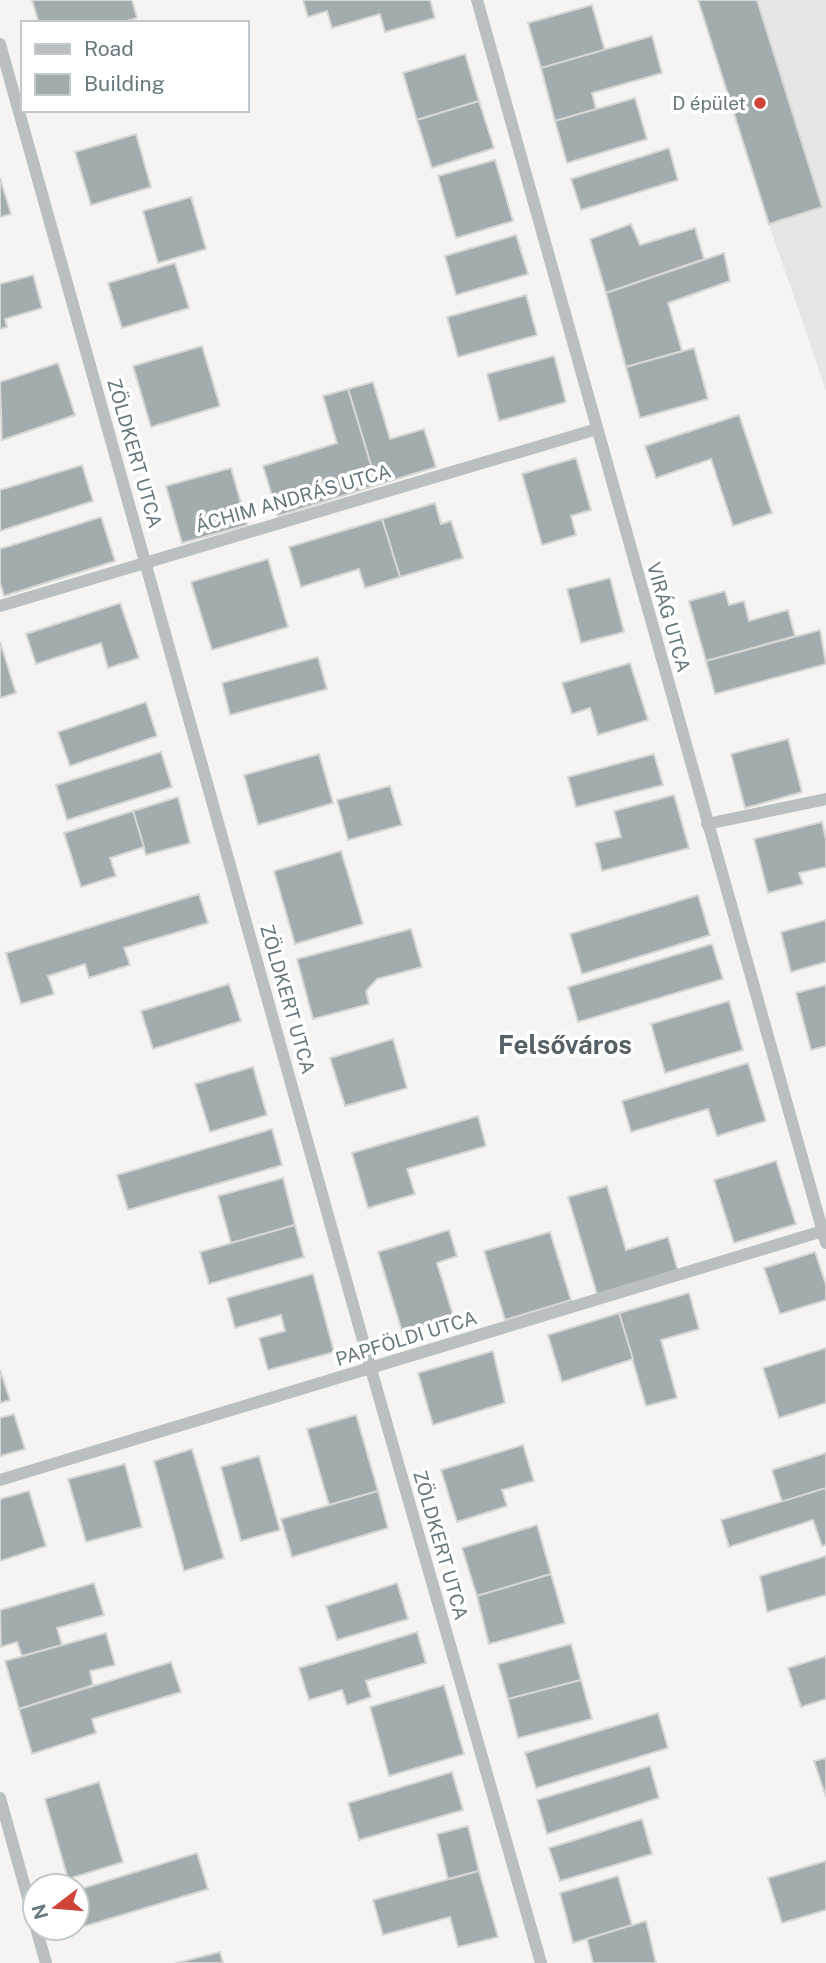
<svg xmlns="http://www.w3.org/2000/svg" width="826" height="1963" font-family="'Public Sans',sans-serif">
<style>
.built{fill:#e5e6e5}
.building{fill:#a2abae;stroke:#d6d6d4;stroke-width:2}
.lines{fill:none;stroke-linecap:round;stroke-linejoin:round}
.minor{stroke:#babfc1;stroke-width:12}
.poi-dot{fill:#cf4338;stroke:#fff;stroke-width:2.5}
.labels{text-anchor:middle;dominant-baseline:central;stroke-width:7;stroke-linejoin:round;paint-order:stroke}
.poi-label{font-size:19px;fill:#67787f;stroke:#fff;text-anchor:end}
.street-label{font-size:19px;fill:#67787f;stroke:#fff}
.district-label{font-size:26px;font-weight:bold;fill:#546065;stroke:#fff}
</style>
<rect width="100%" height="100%" fill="#f5f4f2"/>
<polygon class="built" points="698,0 826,0 826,391 769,224"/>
<g class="building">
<polygon points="32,0 132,0 137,18 119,23 39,23"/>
<polygon points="303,0 430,0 435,18 385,32 380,14 332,28 327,11 308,17"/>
<polygon points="698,0 757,0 822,207 769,224"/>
<polygon points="592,5 605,51 541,68 528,23"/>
<polygon points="652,36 662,73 592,93 596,109 555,121 541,68"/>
<polygon points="465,54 479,101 417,120 403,73"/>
<polygon points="635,98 647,139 567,163 555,121"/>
<polygon points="479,101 494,148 432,168 417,120"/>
<polygon points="136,134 151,187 91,205 75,152"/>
<polygon points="669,148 678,180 581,210 571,179"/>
<polygon points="495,160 513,221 456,238 438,176"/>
<polygon points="0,178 11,214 0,217"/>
<polygon points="191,197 206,249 158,263 143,211"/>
<polygon points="631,224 640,245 695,228 704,259 606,293 590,239"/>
<polygon points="516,235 528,274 456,295 445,256"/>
<polygon points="724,253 730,281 668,303 682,351 626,367 606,293"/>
<polygon points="175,263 189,308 122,328 108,283"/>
<polygon points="33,275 42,308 5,319 7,327 0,329 0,284"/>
<polygon points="526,295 537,335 458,357 447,317"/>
<polygon points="202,346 220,406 151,427 133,366"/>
<polygon points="694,348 708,399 640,418 626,367"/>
<polygon points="554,356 566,402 499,421 487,374"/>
<polygon points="58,363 75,415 2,440 0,382"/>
<polygon points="373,382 390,439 424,429 436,467 377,485 348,389"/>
<polygon points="348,389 377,485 278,516 263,466 337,443 323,396"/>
<polygon points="739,415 772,513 733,526 711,459 656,478 645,446"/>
<polygon points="576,458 591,510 571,516 576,535 542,545 522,474"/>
<polygon points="82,465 93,501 0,531 0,490"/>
<polygon points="231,468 247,525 182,543 166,486"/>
<polygon points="435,503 441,524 451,521 463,558 400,577 382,519"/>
<polygon points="101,517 115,561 4,596 0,582 0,549"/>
<polygon points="382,519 400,577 365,588 359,569 301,587 289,547"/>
<polygon points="268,559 288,627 212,650 191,582"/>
<polygon points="610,578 624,632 581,643 567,589"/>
<polygon points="725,591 729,605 744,601 749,621 788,610 795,636 706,661 689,601"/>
<polygon points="120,603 139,658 108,668 101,643 36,664 26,634"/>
<polygon points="820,630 826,664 715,694 706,661"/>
<polygon points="0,642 16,693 0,698"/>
<polygon points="318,657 327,689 230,715 222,683"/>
<polygon points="630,663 648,720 598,735 590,708 572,714 562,683"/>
<polygon points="146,702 157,736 70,766 58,732"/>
<polygon points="788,739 802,792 745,808 731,754"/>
<polygon points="161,752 172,787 67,820 56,785"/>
<polygon points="319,754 333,803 258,825 244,775"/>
<polygon points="654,754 663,785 576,807 568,777"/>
<polygon points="390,786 402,825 348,840 337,800"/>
<polygon points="674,795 689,848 602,871 595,843 621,837 614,811"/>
<polygon points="178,797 190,843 146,855 133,811"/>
<polygon points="133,811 144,847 110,858 116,876 81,887 64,833"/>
<polygon points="822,822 826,839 826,867 799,873 803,884 768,893 754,839"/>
<polygon points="341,851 363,924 295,944 274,871"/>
<polygon points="199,894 208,923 124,948 130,965 89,978 85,964 48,976 54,994 21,1004 6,953"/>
<polygon points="698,895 710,935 582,974 570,934"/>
<polygon points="826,920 826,962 791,972 781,932"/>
<polygon points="411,929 422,967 377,979 366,991 369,1004 313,1019 297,959"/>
<polygon points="712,944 723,979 578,1022 568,987"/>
<polygon points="229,984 241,1021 153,1049 141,1011"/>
<polygon points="826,985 826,1046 811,1050 796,993"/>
<polygon points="729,1001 743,1050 665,1073 651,1024"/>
<polygon points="393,1039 407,1088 345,1106 330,1058"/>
<polygon points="748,1063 766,1121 717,1136 708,1109 631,1132 622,1101"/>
<polygon points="253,1067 267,1115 210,1132 195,1084"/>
<polygon points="478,1116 486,1146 407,1169 415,1194 368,1208 352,1153"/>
<polygon points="272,1129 282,1165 128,1210 117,1175"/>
<polygon points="776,1161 796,1224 734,1243 714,1180"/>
<polygon points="283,1178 295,1225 231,1243 218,1196"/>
<polygon points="607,1186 626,1250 668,1237 678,1271 597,1294 568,1197"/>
<polygon points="295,1225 304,1257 209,1284 200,1252"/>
<polygon points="449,1230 457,1256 437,1263 453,1315 402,1331 378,1252"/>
<polygon points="550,1232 571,1300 505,1320 484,1251"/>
<polygon points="815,1252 826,1285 826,1300 780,1314 764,1268"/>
<polygon points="313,1274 334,1352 268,1370 259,1338 285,1331 281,1315 235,1328 227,1298"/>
<polygon points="689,1293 699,1329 661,1340 677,1398 646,1406 619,1313"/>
<polygon points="619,1313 633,1359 562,1382 548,1335"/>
<polygon points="826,1348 826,1403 779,1418 763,1368"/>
<polygon points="493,1351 505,1403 433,1425 418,1373"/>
<polygon points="0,1370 10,1400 0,1403"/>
<polygon points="14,1414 25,1449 0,1456 0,1418"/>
<polygon points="356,1415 378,1491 329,1505 307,1429"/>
<polygon points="523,1445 534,1481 502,1490 507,1506 457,1522 441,1470"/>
<polygon points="192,1449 224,1558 184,1571 154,1461"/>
<polygon points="826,1453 826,1488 782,1502 772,1470"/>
<polygon points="259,1456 280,1530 241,1541 221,1467"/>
<polygon points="125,1464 142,1527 86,1542 68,1479"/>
<polygon points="826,1488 826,1545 822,1546 813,1520 729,1547 721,1520"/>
<polygon points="29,1491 46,1546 0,1561 0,1499"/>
<polygon points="378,1491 388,1528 292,1557 281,1519"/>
<polygon points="537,1525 551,1574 477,1596 462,1548"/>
<polygon points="826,1556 826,1595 767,1612 760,1576"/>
<polygon points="551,1574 565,1623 489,1644 477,1596"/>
<polygon points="94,1583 104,1615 57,1628 62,1645 22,1656 17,1642 1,1647 0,1610"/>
<polygon points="397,1583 408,1619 337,1640 326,1606"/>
<polygon points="417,1632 426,1663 366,1681 371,1697 347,1705 342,1690 309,1700 299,1668"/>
<polygon points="106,1633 115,1665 90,1671 93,1685 19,1709 5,1661"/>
<polygon points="571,1644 581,1680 508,1699 498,1664"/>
<polygon points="826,1656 826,1699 801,1707 788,1668"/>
<polygon points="171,1662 181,1692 92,1719 96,1733 32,1754 19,1709"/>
<polygon points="581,1680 592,1719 518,1738 508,1699"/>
<polygon points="444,1685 464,1754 389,1776 370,1707"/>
<polygon points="658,1713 668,1748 536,1788 525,1753"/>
<polygon points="826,1758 826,1797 814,1761"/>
<polygon points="650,1766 659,1798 547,1834 537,1800"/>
<polygon points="452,1772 463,1810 359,1840 348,1803"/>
<polygon points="99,1782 123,1862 68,1879 45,1799"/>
<polygon points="642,1819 652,1854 560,1881 549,1848"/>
<polygon points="468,1826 479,1871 448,1879 437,1834"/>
<polygon points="197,1853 208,1889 82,1927 77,1910 77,1890"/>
<polygon points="826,1861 826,1910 782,1923 768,1878"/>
<polygon points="479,1871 498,1937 458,1947 450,1917 383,1935 373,1900"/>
<polygon points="618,1876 632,1925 573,1943 560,1893"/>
<polygon points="646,1921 656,1963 593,1963 587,1939"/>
<polygon points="220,1952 223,1963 176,1963"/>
</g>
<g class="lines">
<g class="minor">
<polyline points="477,0 826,1243"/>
<polyline points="0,44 371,1369 541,1963"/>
<polyline points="0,606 597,429"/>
<polyline points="707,824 826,799"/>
<polyline points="0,1480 826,1230"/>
<polyline points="0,1798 35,1923"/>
<polyline points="36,1928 46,1963"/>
</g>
</g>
<circle class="poi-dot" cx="760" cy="103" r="7"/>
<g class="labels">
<g class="poi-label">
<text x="746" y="103">D épület</text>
</g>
<g class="street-label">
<text transform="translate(135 453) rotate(74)">ZÖLDKERT UTCA</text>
<text transform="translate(293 498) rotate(-16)">ÁCHIM ANDRÁS UTCA</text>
<text transform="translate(669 617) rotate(74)">VIRÁG UTCA</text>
<text transform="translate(288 999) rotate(74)">ZÖLDKERT UTCA</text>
<text transform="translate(406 1338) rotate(-17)">PAPFÖLDI UTCA</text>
<text transform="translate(441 1545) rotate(74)">ZÖLDKERT UTCA</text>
</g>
<g class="district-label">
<text x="565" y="1044">Felsőváros</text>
</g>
</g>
<rect x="21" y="21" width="228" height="91" fill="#ffffff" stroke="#c2c9cc" stroke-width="2"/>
<rect x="35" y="44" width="35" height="10" fill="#babfc1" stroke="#c2c9cc" stroke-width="2"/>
<text x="84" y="56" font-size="21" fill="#67787f">Road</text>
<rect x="35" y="74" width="35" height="21" fill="#a2abae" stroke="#c2c9cc" stroke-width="2"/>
<text x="84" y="91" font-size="21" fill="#67787f">Building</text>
<g transform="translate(56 1907) rotate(254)"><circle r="33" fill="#ffffff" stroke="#c2c9cc" stroke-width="2"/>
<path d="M0-5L12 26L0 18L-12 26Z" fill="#cf4338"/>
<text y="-10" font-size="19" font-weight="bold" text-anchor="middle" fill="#67787f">N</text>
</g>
</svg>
